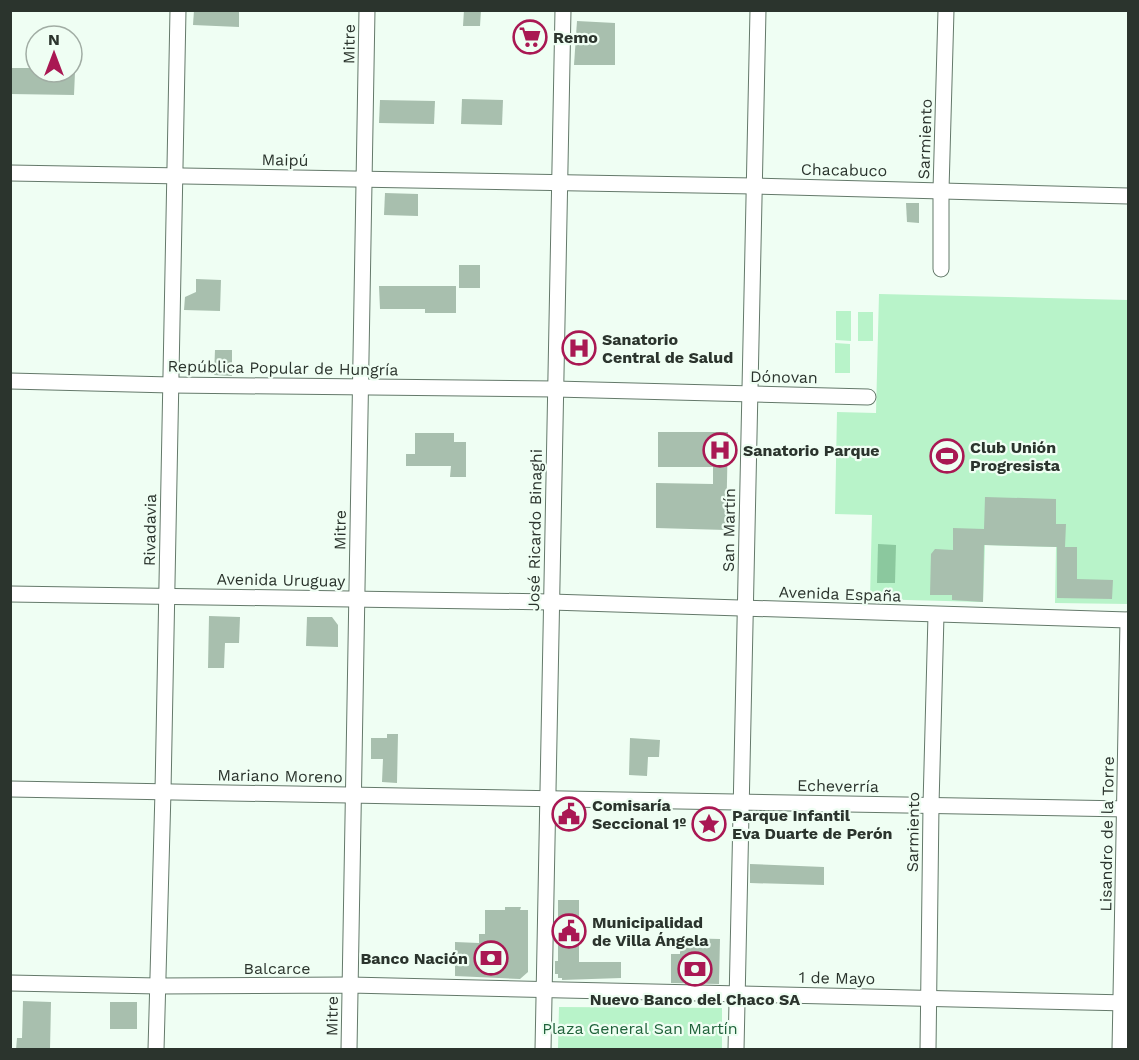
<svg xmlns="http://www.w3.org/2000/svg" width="1139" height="1060" font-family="'Work Sans',sans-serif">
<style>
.green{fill:#b8f3c9}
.water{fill:#8bc89e}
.building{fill:#a8bfae}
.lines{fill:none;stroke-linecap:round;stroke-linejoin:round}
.minor-casing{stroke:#64796a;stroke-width:17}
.minor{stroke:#fff;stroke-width:15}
.labels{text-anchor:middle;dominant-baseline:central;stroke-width:4.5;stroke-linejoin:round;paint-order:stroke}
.poi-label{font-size:16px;font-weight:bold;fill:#2b342d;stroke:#effef3;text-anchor:start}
.street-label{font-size:16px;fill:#2b342d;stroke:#effef3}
.park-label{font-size:16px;fill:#20633b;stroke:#effef3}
</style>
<rect width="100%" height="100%" fill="#effef3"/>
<g class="green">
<polygon points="879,294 1128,300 1128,604 1055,603 1056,547 985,545 983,602 870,599 872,515 835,514 837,412 876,413"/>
<polygon points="836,311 851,311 851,341 836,340"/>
<rect x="858" y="312" width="15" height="29"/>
<polygon points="835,343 850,344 850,373 835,373"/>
<polygon points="559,1007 722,1008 722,1049 558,1049"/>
</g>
<polygon class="water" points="878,544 896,545 895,583 877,583"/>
<g class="building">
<polygon points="194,10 239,10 239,27 193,25"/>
<polygon points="464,10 481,10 480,26 463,26"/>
<polygon points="577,21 615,23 615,65 574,65"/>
<polygon points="10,68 36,68 36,72 75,72 74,95 10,94"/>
<polygon points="462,99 503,100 502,125 461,124"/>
<polygon points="380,100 435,101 434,124 379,123"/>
<polygon points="385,193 418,194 418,216 384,215"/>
<polygon points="906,203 919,203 919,223 907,222"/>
<rect x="459" y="265" width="21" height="23"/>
<polygon points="196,279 221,280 220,311 184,310 185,297 196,292"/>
<polygon points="379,286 456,286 456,313 425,313 425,309 380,309"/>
<polygon points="215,350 232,350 232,376 214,375"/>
<polygon points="658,432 728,432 726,530 656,528 656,483 713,484 713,467 658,467"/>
<polygon points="415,433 454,433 454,442 466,442 466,477 450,477 451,466 406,466 406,454 415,454"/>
<polygon points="985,497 1056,499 1056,524 1066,524 1065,547 1077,547 1077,579 1113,580 1112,599 1057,598 1057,547 984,545 983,602 952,600 952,595 930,595 931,554 935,549 953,550 953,528 984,529"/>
<polygon points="209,616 240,617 239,643 225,643 224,668 208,668"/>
<polygon points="307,617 332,617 338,625 338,647 306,646"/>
<polygon points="387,734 398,734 397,783 382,782 383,759 371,759 371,738 387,738"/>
<polygon points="630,738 660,740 659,757 648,757 647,776 629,775"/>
<polygon points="750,864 824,867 824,885 750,883"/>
<polygon points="558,900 579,900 579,962 621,962 621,978 562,980 562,978 558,978 558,974 555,974 555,961 558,961"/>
<polygon points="505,907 521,907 520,910 528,910 528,972 520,979 455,976 455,942 479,943 479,934 485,934 485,910 505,910"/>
<polygon points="680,938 720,939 719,984 671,983 671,954 680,954"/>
<polygon points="23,1001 51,1002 50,1050 16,1050 17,1038 22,1038"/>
<rect x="110" y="1002" width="27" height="27"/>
</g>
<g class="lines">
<g class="minor-casing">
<g id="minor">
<polyline points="10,173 754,186 1128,196"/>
<polyline points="941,269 941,190 946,10"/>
<polyline points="10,381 171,385 555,389 868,397"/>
<polyline points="10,594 551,602 1128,620"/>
<polyline points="10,789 1128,809"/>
<polyline points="10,983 158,986 350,985 1128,1003"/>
<polyline points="156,1050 163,791 178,10"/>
<polyline points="349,1050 367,10"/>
<polyline points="543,1050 563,10"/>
<polyline points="736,1050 758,10"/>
<polyline points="928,1050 931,805 936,615"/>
<polyline points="1120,1050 1128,620"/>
</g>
</g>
<use href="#minor" class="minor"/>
</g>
<defs>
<g id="supermarket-ring" transform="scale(1.725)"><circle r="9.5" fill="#effef3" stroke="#a91853" stroke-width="1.5"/><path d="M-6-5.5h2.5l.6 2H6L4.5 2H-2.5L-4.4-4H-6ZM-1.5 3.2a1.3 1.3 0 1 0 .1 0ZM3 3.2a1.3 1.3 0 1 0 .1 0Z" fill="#a91853"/></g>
<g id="hospital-ring" transform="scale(1.725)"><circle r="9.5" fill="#effef3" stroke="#a91853" stroke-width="1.5"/><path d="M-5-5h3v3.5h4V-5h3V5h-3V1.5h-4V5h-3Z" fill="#a91853"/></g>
<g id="stadium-ring" transform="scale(1.725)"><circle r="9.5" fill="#effef3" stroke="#a91853" stroke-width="1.5"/><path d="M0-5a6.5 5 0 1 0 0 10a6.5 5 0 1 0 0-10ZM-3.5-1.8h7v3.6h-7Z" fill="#a91853"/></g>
<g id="civic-ring" transform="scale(1.725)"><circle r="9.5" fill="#effef3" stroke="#a91853" stroke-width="1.5"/><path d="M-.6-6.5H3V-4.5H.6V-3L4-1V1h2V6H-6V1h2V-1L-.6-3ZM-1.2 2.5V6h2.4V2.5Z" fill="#a91853"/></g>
<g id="sight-ring" transform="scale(1.725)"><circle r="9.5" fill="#effef3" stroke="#a91853" stroke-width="1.5"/><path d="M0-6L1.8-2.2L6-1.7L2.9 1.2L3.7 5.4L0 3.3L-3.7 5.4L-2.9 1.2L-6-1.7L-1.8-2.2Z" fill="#a91853"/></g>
<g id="bank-ring" transform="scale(1.725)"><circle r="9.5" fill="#effef3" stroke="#a91853" stroke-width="1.5"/><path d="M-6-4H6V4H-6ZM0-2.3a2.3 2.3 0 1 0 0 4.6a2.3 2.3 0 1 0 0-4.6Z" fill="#a91853"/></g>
</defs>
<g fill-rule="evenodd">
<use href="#supermarket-ring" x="530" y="37"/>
<use href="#hospital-ring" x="579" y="348"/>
<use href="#hospital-ring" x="720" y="450"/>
<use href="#stadium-ring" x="947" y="456"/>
<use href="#civic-ring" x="569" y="814"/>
<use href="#sight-ring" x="709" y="824"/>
<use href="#civic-ring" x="569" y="931"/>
<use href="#bank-ring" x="491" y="958"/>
<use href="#bank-ring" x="695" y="969"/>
</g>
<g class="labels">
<g class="poi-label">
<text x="553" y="37">Remo</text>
<text x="602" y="339">Sanatorio<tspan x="602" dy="18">Central de Salud</tspan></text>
<text x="970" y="447">Club Unión<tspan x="970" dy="18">Progresista</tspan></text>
<text x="743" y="450">Sanatorio Parque</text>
<text x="592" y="805">Comisaría<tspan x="592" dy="18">Seccional 1º</tspan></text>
<text x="732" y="815">Parque Infantil<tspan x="732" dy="18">Eva Duarte de Perón</tspan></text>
<text x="592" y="922">Municipalidad<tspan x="592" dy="18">de Villa Ángela</tspan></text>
<text x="468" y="958" text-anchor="end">Banco Nación</text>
<text x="695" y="999" text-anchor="middle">Nuevo Banco del Chaco SA</text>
</g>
<g class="street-label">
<text transform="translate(349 44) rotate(-89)">Mitre</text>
<text transform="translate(925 139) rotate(-88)">Sarmiento</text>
<text transform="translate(285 160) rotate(1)">Maipú</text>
<text transform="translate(844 170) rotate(1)">Chacabuco</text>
<text transform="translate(283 368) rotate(1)">República Popular de Hungría</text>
<text transform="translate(784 377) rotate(1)">Dónovan</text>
<text transform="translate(150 530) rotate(-89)">Rivadavia</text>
<text transform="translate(340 530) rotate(-89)">Mitre</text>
<text transform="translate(535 530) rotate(-89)">José Ricardo Binaghi</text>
<text transform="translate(729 530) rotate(-89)">San Martín</text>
<text transform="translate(281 580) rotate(1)">Avenida Uruguay</text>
<text transform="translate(840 594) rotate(2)">Avenida España</text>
<text transform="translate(280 776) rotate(1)">Mariano Moreno</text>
<text transform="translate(838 786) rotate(1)">Echeverría</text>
<text transform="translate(913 832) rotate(-89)">Sarmiento</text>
<text transform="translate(1107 834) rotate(-89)">Lisandro de la Torre</text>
<text x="277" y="968">Balcarce</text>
<text transform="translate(837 978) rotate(1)">1 de Mayo</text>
<text transform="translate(332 1016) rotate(-89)">Mitre</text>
</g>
<g class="park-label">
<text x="640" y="1028">Plaza General San Martín</text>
</g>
</g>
<rect width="1139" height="1060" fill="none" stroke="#2b342d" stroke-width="24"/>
<g transform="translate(54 54)"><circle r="28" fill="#effef3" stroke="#a1ada4" stroke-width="1.5"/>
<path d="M0-4.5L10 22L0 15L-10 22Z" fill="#a91853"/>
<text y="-9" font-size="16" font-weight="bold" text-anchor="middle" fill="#2b342d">N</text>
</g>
</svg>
